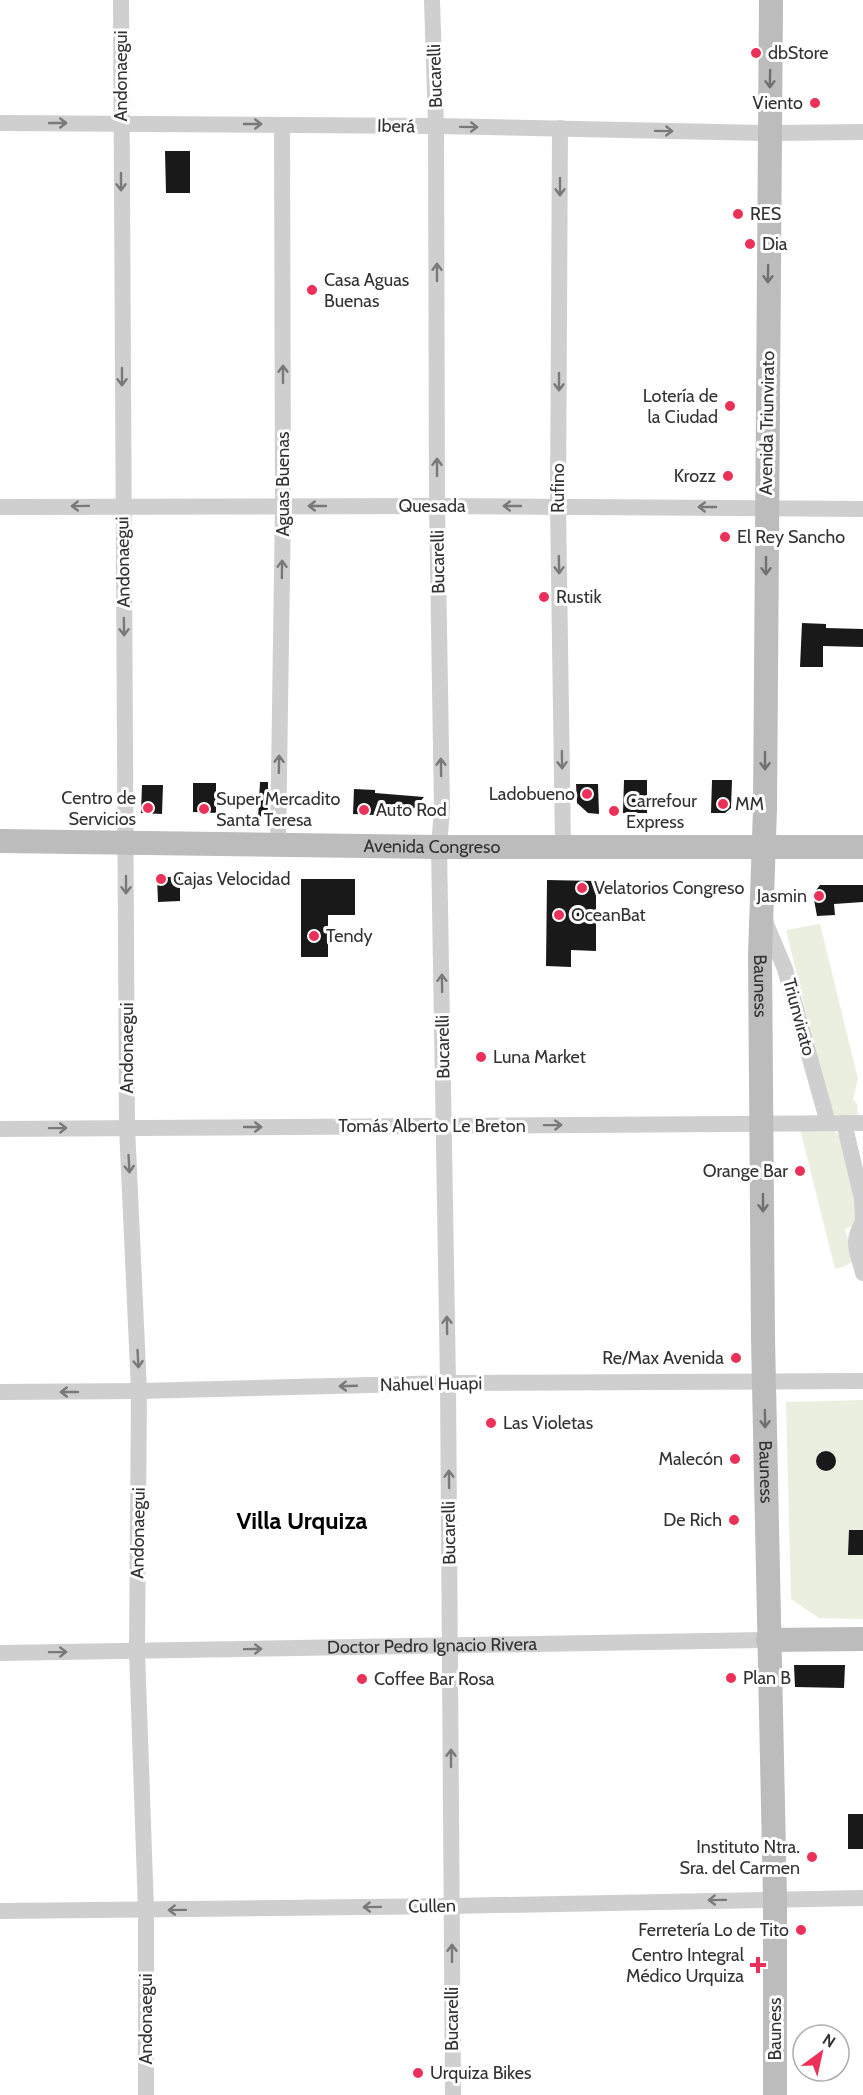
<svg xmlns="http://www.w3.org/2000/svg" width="863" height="2095" font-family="Cabin,sans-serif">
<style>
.green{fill:#eaefe0}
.building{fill:#191919}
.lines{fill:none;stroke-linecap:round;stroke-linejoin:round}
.street{stroke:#cfcfcf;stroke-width:16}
.secondary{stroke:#bcbcbc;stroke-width:24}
.oneway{stroke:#707070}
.oneway2{stroke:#797979}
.poi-dot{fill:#ec3159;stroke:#fff;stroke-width:2}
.labels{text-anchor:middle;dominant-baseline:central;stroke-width:6;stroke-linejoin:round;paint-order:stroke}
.poi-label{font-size:18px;fill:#323232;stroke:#fff;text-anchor:start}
.street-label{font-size:18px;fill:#323232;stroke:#fff}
.district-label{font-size:24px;font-weight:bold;fill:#000;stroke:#fff}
</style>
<rect width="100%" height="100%" fill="#fff"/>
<g class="green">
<polygon points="820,924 858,1079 853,1099 857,1104 858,1116 836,1115 830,1111 786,930"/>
<polygon points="826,1128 835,1132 841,1138 858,1219 857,1224 845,1229 854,1261 845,1266 835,1269 800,1129"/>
<polygon points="863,1400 863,1619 819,1618 791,1599 786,1402"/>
</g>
<g class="building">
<polygon points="165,151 190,151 190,193 166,193"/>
<polygon points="802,623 826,624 826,628 863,629 863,647 823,646 823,667 800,667"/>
<polygon points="624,780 647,780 647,813 623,813"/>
<polygon points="712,780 732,780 731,808 725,813 711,813"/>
<polygon points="260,782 268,782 268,809 258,819"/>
<polygon points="193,783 216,783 216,813 193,812"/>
<polygon points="576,784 598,784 599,814 588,813 577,803"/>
<polygon points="142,785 163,785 162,814 141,813"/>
<polygon points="354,789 375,790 375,793 424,797 412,811 374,812 374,815 353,814"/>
<polygon points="157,877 180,877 180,901 158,902"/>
<polygon points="301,879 355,879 355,915 328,915 328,957 301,957"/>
<polygon points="547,880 596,881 596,951 571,950 571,967 546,966"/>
<polygon points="820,885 863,885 863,902 834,904 835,915 817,916 813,894"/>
<circle cx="826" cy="1461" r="10"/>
<polygon points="849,1530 863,1530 863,1555 848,1555"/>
<polygon points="794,1665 845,1665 844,1688 795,1687"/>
<rect x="848" y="1814" width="15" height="35"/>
</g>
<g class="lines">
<g class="street">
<polyline points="121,0 127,1127 139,1391 137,1651 146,1910 146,2095"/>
<polyline points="432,0 436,126 437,506 442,809 439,847 448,1383 453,2095"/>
<polyline points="0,123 436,126 769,133 863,132"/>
<polyline points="560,128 558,506 563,847"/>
<polyline points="0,507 437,506 863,509"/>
<polyline points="278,843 283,506 282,125"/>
<polyline points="764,919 785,969 828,1123"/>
<polyline points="844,1123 862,1199 863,1220"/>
<polyline points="0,1129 863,1123"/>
<path d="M863,1222C850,1243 858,1251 863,1273"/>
<polyline points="0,1392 139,1391 448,1383 863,1381"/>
<path id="s1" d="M0,1653L768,1640"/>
<polyline points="0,1911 452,1906 863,1898"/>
</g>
<g class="secondary">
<path id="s2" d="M771,0L765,809L760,955L763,1338L775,1899V2095"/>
<path id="s3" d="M0,841L439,847H863"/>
<polyline points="768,1640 863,1639"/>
</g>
</g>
<defs><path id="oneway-shaft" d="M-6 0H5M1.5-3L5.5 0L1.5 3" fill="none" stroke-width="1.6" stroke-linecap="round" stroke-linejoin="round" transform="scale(1.5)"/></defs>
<g class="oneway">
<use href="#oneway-shaft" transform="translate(770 79) rotate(91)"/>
<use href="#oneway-shaft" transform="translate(768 274) rotate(91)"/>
<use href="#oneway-shaft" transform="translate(766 566) rotate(90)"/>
<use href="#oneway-shaft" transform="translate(765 761) rotate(90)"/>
<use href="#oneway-shaft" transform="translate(763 1203) rotate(90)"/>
<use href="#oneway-shaft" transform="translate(765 1419) rotate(89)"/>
</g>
<g class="oneway2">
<use href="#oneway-shaft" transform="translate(58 123)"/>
<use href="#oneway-shaft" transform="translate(253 124)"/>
<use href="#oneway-shaft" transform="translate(469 127) rotate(1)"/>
<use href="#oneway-shaft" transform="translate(664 131) rotate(1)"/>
<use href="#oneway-shaft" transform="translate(121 182) rotate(90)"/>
<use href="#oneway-shaft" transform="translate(560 187) rotate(90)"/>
<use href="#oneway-shaft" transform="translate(437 272) rotate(-90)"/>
<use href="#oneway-shaft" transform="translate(283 374) rotate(-90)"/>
<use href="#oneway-shaft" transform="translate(122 377) rotate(90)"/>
<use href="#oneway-shaft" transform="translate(559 382) rotate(90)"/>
<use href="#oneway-shaft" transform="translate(437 467) rotate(-90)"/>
<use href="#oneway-shaft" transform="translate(80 506) rotate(179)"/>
<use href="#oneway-shaft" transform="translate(317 506) rotate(180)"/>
<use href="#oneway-shaft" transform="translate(512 506) rotate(-180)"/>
<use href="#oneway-shaft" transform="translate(707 507) rotate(-180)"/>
<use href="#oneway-shaft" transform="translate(559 565) rotate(89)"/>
<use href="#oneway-shaft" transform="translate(282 569) rotate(-89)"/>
<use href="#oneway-shaft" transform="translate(124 627) rotate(89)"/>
<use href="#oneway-shaft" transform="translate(562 760) rotate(89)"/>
<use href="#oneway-shaft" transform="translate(279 764) rotate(-89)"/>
<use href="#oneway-shaft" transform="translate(441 767) rotate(-91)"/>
<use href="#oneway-shaft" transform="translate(126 885) rotate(90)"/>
<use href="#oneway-shaft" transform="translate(442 983) rotate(-91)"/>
<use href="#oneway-shaft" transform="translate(553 1125) rotate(-1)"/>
<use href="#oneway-shaft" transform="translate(253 1127)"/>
<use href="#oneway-shaft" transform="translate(58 1128) rotate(-1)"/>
<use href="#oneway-shaft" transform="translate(129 1164) rotate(87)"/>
<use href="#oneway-shaft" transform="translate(447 1325) rotate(-91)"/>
<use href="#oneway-shaft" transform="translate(138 1359) rotate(87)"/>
<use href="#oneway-shaft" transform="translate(348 1386) rotate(178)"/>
<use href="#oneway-shaft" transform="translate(69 1392) rotate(180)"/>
<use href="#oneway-shaft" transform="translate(449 1479) rotate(-91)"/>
<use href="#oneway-shaft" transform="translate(253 1649) rotate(-1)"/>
<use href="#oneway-shaft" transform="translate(58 1652) rotate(-1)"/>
<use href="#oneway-shaft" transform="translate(451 1758) rotate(-90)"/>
<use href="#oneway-shaft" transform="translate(717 1900) rotate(179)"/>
<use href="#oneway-shaft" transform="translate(372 1907) rotate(179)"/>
<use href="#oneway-shaft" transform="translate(177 1910) rotate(179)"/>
<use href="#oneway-shaft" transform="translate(452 1953) rotate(-90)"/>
</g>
<g class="poi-dot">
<circle cx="756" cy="53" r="6"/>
<circle cx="815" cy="103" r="6"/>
<circle cx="738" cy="214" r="6"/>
<circle cx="750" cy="244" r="6"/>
<circle cx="312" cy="290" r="6"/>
<circle cx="730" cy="406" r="6"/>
<circle cx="728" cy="476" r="6"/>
<circle cx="725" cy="537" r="6"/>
<circle cx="544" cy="597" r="6"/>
<circle cx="587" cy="794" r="6"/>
<circle cx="723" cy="804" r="6"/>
<circle cx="148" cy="808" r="6"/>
<circle cx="204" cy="809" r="6"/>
<circle cx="364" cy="810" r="6"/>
<circle cx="614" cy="811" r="6"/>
<circle cx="161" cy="879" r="6"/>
<circle cx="582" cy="888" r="6"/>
<circle cx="819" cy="896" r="6"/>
<circle cx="559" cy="915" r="6"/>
<circle cx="314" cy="936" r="6"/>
<circle cx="481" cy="1057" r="6"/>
<circle cx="800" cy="1171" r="6"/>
<circle cx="736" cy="1358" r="6"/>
<circle cx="491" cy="1423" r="6"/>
<circle cx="735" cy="1459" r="6"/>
<circle cx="734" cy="1520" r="6"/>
<circle cx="731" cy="1678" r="6"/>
<circle cx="362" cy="1679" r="6"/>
<circle cx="812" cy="1857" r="6"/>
<circle cx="801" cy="1930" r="6"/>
<path d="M755 1956h6v6h6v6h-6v6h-6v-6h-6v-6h6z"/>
<circle cx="418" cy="2073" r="6"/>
</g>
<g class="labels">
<g class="poi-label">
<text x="768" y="53">dbStore</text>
<text x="803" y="103" text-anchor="end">Viento</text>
<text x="750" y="214">RES</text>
<text x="762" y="244">Dia</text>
<text x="324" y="280">Casa Aguas<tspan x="324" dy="21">Buenas</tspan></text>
<text x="718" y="396" text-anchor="end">Lotería de<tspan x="718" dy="21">la Ciudad</tspan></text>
<text x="716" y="476" text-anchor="end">Krozz</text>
<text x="737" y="537">El Rey Sancho</text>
<text x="556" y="597">Rustik</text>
<text x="575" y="794" text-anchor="end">Ladobueno</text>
<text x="136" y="798" text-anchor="end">Centro de<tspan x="136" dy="21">Servicios</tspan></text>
<text x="216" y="799">Super Mercadito<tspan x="216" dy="21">Santa Teresa</tspan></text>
<text x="626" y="801">Carrefour<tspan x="626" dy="21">Express</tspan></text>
<text x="735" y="804">MM</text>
<text x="376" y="810">Auto Rod</text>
<text x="173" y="879">Cajas Velocidad</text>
<text x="594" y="888">Velatorios Congreso</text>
<text x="807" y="896" text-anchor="end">Jasmin</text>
<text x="571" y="915">OceanBat</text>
<text x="326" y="936">Tendy</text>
<text x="493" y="1057">Luna Market</text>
<text x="788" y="1171" text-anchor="end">Orange Bar</text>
<text x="724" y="1358" text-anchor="end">Re/Max Avenida</text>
<text x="503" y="1423">Las Violetas</text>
<text x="723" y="1459" text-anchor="end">Malecón</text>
<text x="722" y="1520" text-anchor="end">De Rich</text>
<text x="743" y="1678">Plan B</text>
<text x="374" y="1679">Coffee Bar Rosa</text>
<text x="800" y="1847" text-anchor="end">Instituto Ntra.<tspan x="800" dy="21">Sra. del Carmen</tspan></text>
<text x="789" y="1930" text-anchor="end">Ferretería Lo de Tito</text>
<text x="744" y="1955" text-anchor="end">Centro Integral<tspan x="744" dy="21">Médico Urquiza</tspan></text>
<text x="430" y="2073">Urquiza Bikes</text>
</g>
<g class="street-label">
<text transform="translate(121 76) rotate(-90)">Andonaegui</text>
<text transform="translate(435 76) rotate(-92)">Bucarelli</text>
<text transform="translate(396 126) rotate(1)">Iberá</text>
<text transform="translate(767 423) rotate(-89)">Avenida Triunvirato</text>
<text transform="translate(283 484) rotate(-90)">Aguas Buenas</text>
<text transform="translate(558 488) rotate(-90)">Rufino</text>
<text x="432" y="506">Quesada</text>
<text transform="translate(123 562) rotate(-91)">Andonaegui</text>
<text transform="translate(438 562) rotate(-91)">Bucarelli</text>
<text stroke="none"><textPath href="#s3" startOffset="432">Avenida Congreso</textPath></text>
<text stroke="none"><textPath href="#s2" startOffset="986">Bauness</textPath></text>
<text transform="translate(799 1017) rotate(75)">Triunvirato</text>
<text transform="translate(443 1047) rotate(-91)">Bucarelli</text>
<text transform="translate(127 1048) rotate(-90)">Andonaegui</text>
<text x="432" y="1126">Tomás Alberto Le Breton</text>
<text transform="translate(431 1384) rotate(-1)">Nahuel Huapi</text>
<text stroke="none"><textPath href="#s2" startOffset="1472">Bauness</textPath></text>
<text transform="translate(138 1533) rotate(-89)">Andonaegui</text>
<text transform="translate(449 1533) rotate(-91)">Bucarelli</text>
<text stroke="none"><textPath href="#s1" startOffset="432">Doctor Pedro Ignacio Rivera</textPath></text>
<text transform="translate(432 1906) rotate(-1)">Cullen</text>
<text transform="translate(146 2019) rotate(-90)">Andonaegui</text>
<text transform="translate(452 2019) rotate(-90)">Bucarelli</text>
<text transform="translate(775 2029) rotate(-90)">Bauness</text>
</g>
<g class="district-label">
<text x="302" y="1520">Villa Urquiza</text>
</g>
</g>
<g transform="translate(821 2053) rotate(33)"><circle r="28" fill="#ffffff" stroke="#adadad" stroke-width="1.5"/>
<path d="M0-4.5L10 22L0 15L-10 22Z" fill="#ec3159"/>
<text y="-9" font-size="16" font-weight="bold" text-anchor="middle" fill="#323232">N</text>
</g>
</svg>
